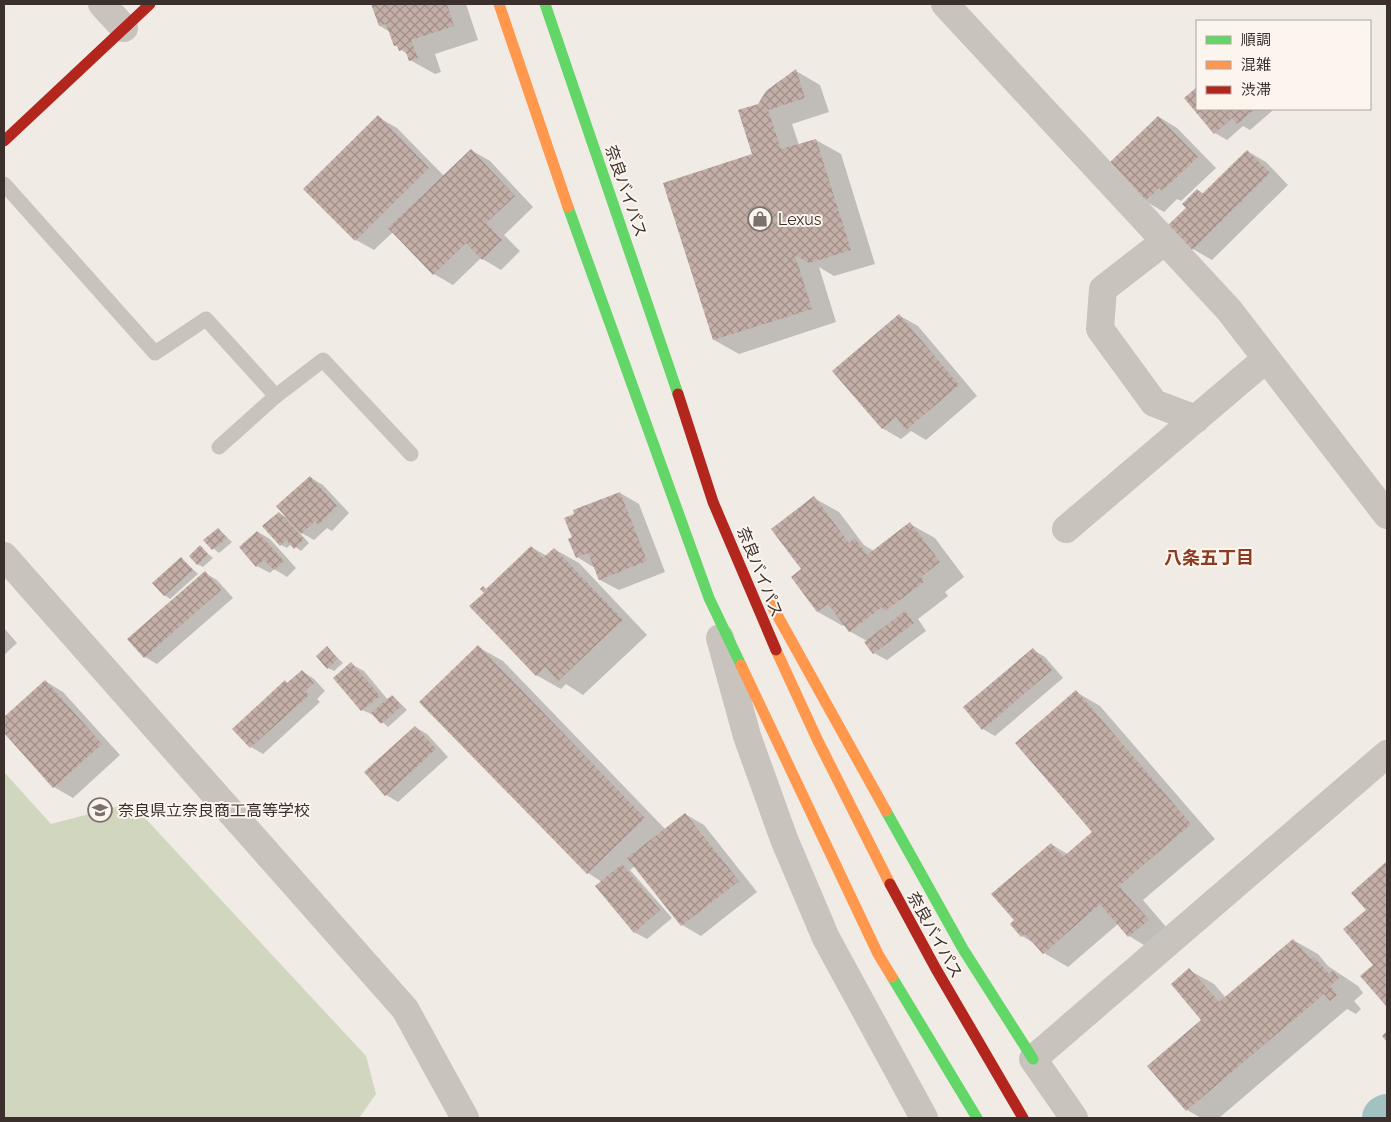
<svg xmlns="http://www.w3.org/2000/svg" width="1391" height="1122" font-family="Raleway,'Noto Sans JP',sans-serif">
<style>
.garden{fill:#d1d6bf}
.shadow{fill:#0003}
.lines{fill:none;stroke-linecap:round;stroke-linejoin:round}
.river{stroke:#a1c2c1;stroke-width:46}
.building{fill:url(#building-cross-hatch)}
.lane{stroke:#c9c3be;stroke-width:15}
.street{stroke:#c9c3be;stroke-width:28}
.fast{stroke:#63d668;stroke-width:11}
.slow{stroke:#ff974d;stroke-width:11}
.jam{stroke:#b3261e;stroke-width:11}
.labels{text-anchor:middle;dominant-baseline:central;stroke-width:4;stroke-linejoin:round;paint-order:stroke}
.street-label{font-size:16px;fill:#3b302b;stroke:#fbf5ee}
.poi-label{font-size:16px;fill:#3b302b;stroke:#fbf5ee;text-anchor:start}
.neighbourhood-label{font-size:18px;font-weight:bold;fill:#8c3b22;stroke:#fbf5ee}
</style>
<defs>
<pattern id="building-cross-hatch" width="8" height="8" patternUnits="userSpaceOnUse" patternTransform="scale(1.25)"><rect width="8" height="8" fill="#c3afa7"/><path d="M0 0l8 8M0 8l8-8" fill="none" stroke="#a08f88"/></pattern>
</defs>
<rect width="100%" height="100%" fill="#f0ebe5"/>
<polygon class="garden" points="4,772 51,824 131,803 366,1056 376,1094 359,1118 4,1118"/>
<g class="shadow">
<polygon points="373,4 466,4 478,40 435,54 441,72 435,74 410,60 408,55 395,45 390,32 380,26"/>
<polygon points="796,71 820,85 829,112 792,124 799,145 816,140 841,154 875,264 834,276 819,267 836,322 739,354 714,340 754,155 759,105"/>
<polygon points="1197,89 1197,109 1270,109 1272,111 1250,130 1243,126 1227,140 1215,133 1186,98"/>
<polygon points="378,117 397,128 444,176 471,150 490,161 533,207 504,235 520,251 501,270 481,258 453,285 434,274 393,232 374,250 356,240"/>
<polygon points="1159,117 1177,128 1216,168 1181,201 1177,199 1164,212 1145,201"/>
<polygon points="1247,151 1266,162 1288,185 1212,260 1193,249 1198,190 1204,194"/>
<polygon points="900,316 918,326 977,396 926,440 911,431 901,439 882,428"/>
<polygon points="311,478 323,485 349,513 332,531 327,528 314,540 298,531 309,543 301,551 291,544 287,548 281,545 279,513 289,519"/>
<polygon points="620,493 639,504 665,572 619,590 600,580 595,568 577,557"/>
<polygon points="814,498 839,512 864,545 874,551 910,524 935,538 964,577 945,592 948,596 918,619 926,631 887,660 874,653 867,641 849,631 845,624 843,626 818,612 792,577 803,569"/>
<polygon points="218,529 232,542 219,553 205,541"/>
<polygon points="258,532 270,539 296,568 287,577 274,569 270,573 257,566"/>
<polygon points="200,547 213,558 203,567 197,564"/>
<polygon points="531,547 547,556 554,549 579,563 647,635 583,695 566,684 561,689 536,675 483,587 487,590"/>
<polygon points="181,558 198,574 170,599 164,595"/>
<polygon points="205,573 217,580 233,598 157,664 145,657"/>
<polygon points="4,628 17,643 4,655"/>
<polygon points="478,647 503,661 666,830 685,814 704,825 757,892 701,936 682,925 635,866 630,870 672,918 647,939 634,932 602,882 588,873"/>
<polygon points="327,648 343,663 334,671 328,668"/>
<polygon points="1033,650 1045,657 1063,678 995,736 983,729"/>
<polygon points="351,664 364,671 388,700 393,696 407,710 388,727 376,716 362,710 334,678"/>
<polygon points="302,671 314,679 325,691 317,699 320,702 263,754 251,747 234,729"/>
<polygon points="45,681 63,692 120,755 73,798 54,787 4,732 4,718"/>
<polygon points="1076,692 1100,706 1215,839 1143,900 1173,935 1154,951 1129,936 1118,924 1068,967 1044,953 1037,945 1022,936 1011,924 1016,920 1051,844 1069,855 1094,833"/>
<polygon points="415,727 427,734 448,757 398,802 386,795"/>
<polygon points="1387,863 1387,1005 1362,976 1375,965 1367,910 1352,893"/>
<polygon points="1293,940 1318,954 1328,966 1358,986 1363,993 1354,1001 1361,1009 1356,1014 1347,1009 1219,1118 1201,1118 1187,1110 1149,1066 1203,1020 1189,970 1214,984 1226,998"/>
</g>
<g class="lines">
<polyline class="river" points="1385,1118 1387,1117"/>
</g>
<g class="building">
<polygon points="371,4 447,4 454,26 411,40 418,58 409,61 405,49 399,51 397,45 394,46 386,24 379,26"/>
<polygon points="796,69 805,98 768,110 781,149 816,139 851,250 809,263 795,255 812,309 713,340 663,183 752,154 738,110 758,104 766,91"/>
<polygon points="1197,87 1197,109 1255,109 1237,124 1232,118 1214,134 1184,98"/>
<polygon points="378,115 429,168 355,241 303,189"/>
<polygon points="1158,116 1198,157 1162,191 1159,188 1144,202 1108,164"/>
<polygon points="471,149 515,196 486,223 502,240 482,260 466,243 433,275 388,228"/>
<polygon points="1247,150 1270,173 1192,250 1168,225 1186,208 1182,204 1197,189 1202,194"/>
<polygon points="899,314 959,385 906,430 896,417 882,429 832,371"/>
<polygon points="310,476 337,506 318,525 315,521 301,534 276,506"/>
<polygon points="620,492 647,561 599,580 588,553 576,558 568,539 572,537 564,518 574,514 573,510"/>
<polygon points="814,496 849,543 855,538 867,555 910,522 940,562 921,577 924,582 885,611 882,607 849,632 828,604 817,612 791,577 801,569 771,529"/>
<polygon points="279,512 304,539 294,549 286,540 280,546 262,526"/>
<polygon points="218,528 227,538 212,550 203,540"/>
<polygon points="257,531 284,561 274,570 264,560 256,567 239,547"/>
<polygon points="200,545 208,554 197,565 189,556"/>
<polygon points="531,546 543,558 554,548 623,620 558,681 545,667 536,676 469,606 484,593 480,589 483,586 486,589"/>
<polygon points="181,557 193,570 164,596 152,583"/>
<polygon points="205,571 221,590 144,658 127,639"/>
<polygon points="905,611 914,623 873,654 864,642"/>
<polygon points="478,645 645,818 587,874 419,702"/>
<polygon points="327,646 338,659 327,669 316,656"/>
<polygon points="1033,648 1052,670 982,730 963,707"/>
<polygon points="351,662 380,696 361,711 333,678"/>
<polygon points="302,670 314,683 305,691 309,695 250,748 232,729 285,680 287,683"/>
<polygon points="45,680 102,744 53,788 4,733 4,717"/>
<polygon points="1076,690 1191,824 1119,886 1149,920 1128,937 1100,904 1043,954 1025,934 1021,937 1010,924 1014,920 991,894 1051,843 1063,857 1092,832 1015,743"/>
<polygon points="392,695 402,706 381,724 371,713"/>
<polygon points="415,726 436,749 385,796 364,772"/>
<polygon points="685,813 739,881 681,926 627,858"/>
<polygon points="1387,861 1387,1007 1360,976 1373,965 1343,929 1366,910 1351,893"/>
<polygon points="622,864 660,910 634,933 595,886"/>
<polygon points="1293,939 1311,959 1314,957 1329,974 1333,971 1339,978 1330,986 1337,995 1330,1001 1324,994 1186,1111 1147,1066 1201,1020 1171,984 1189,968 1219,1002"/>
<polygon points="1387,1031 1387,1042 1382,1036"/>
</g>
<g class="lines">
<g class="lane">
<polyline points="4,184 155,353 206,319 276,396 219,447"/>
<polyline points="276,396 323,360 411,454"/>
</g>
<g class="street">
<polyline points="102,4 124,28"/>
<polyline points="945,4 1229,310 1387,515"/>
<polyline points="1165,241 1103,289 1100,329 1154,403 1196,419"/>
<polyline points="1066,529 1266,359"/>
<polyline points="4,556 405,1009 465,1118"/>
<polyline points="720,638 747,736 784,839 826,938 924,1118"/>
<polyline points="1074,1118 1033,1059 1387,754"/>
</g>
<g class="fast">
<polyline points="545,4 678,394"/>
<polyline points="568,207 709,598 741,665"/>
<polyline points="886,811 963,949 1033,1059"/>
<polyline points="892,977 977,1118"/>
</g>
<g class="slow">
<polyline points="499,4 568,207"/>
<polyline points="771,604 886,811"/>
<polyline points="776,650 817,739 890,884"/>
<polyline points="741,665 878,954 892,977"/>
</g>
<g class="jam">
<polyline points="4,141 150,4"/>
<polyline points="678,394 713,502 776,650"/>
<polyline points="890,884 936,969 1023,1118"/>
</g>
</g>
<defs>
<g id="shop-ring" transform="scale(1.25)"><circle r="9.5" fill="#fbf5ee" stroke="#7a716c" stroke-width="1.5"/><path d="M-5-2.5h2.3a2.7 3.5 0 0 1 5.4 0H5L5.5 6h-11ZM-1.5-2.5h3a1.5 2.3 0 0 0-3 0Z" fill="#7a716c"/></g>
<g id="school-ring" transform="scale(1.25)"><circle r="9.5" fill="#fbf5ee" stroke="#7a716c" stroke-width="1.5"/><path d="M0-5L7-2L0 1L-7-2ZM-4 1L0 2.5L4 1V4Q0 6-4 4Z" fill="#7a716c"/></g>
</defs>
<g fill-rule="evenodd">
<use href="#shop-ring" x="760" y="219"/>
<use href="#school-ring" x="100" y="810"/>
</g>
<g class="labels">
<g class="street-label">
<text transform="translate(626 191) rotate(71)">奈良バイパス</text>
<text transform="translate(760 572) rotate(68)">奈良バイパス</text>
<text transform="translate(935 935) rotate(61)">奈良バイパス</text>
</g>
<g class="poi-label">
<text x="778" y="219">Lexus</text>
<text x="118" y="810">奈良県立奈良商工高等学校</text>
</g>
<g class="neighbourhood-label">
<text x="1209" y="557">八条五丁目</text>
</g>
</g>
<rect width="1391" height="1122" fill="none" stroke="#3b302b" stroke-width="10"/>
<rect x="1196" y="20" width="175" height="90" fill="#fbf5ee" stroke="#aea6a0"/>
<rect x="1206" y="36" width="25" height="8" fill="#63d668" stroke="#aea6a0"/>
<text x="1241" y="45" font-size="15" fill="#3b302b">順調</text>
<rect x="1206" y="61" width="25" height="8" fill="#ff974d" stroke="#aea6a0"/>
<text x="1241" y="70" font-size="15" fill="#3b302b">混雑</text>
<rect x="1206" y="86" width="25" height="8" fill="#b3261e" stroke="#aea6a0"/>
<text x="1241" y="95" font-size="15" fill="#3b302b">渋滞</text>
</svg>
